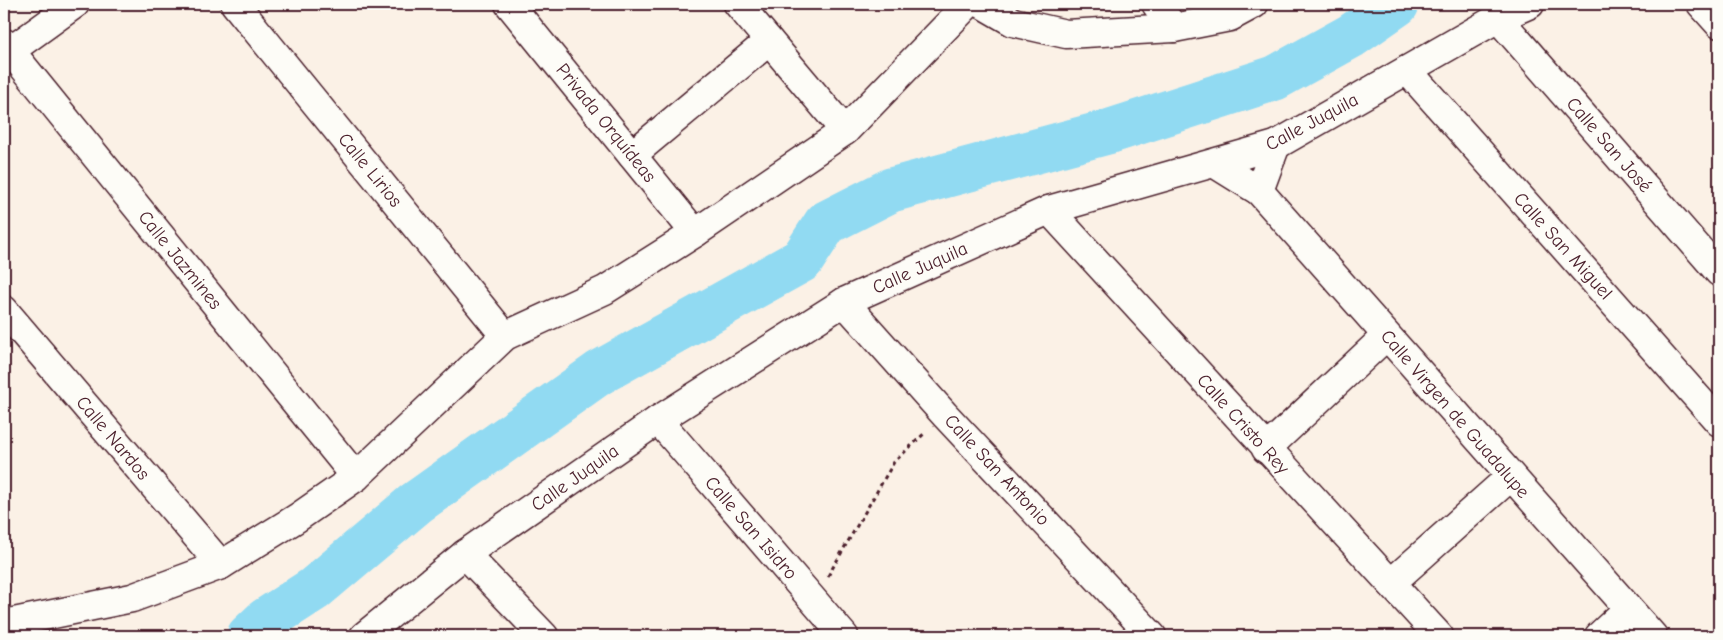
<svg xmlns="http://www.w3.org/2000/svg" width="1723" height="640" font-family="'Comic Neue',sans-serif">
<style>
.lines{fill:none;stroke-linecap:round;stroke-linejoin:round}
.river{stroke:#91daf2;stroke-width:45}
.minor-casing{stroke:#4a1f2b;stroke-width:31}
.path{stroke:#4a1f2b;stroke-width:3;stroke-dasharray:4 4;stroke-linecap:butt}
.minor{stroke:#fdfcf7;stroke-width:28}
.labels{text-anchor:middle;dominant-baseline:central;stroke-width:4;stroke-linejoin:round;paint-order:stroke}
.street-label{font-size:19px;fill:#4a1f2b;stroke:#fdfcf7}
</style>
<rect width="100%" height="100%" fill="#fbf1e6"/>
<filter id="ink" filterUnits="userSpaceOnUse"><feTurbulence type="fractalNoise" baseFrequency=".02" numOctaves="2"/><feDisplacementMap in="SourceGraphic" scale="10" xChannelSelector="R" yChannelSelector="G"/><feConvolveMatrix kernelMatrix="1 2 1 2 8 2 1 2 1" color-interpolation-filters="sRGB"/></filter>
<g filter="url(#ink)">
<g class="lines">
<polyline class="river" points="249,636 266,620 314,589 416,503 599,373 802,260 826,223 891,190 1111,131 1275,78 1351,36 1397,4"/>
<g class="minor-casing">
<g id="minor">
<polyline points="235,4 505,336"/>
<polyline points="509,4 695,233"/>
<polyline points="738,4 845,131"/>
<polyline points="982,4 1013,22 1066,34 1174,28 1230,17 1254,4"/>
<polyline points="1156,4 1174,28"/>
<polyline points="1701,4 1719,24"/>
<polyline points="1498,18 1719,272"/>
<polyline points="4,43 356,477"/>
<polyline points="10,51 75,4"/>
<polyline points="1407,70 1719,422"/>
<polyline points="632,155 769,41"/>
<polyline points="1214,163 1259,191 1653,636"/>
<polyline points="1259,191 1276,145"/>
<polyline points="1049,210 1439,636"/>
<polyline points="844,302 945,415 1152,636"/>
<polyline points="4,310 221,565"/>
<polyline points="658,420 844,636"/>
<polyline points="1266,449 1386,336"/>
<polyline points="465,554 544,636"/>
<polyline points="1391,583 1510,477"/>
<polyline points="4,624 132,598 221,565 297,518 356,477 505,336 605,290 695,233 845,131 968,4"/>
<polyline points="364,636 465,554 658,420 844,302 1049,210 1276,145 1498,18 1530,4"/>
<polyline points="1599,636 1628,609"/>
</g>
</g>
<polyline class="path" points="828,576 894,462 926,432"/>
<use href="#minor" class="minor"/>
</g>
</g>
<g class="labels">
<g class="street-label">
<text transform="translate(1312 122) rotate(-28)">Calle Juquila</text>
<text transform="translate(606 123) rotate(51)">Privada Orquídeas</text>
<text transform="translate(1609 145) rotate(49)">Calle San José</text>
<text transform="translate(370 170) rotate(51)">Calle Lirios</text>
<text transform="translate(1563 246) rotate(48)">Calle San Miguel</text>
<text transform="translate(180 260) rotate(51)">Calle Jazmines</text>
<text transform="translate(920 268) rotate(-24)">Calle Juquila</text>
<text transform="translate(1455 414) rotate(49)">Calle Virgen de Guadalupe</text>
<text transform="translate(1243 424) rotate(48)">Calle Cristo Rey</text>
<text transform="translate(113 438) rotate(50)">Calle Nardos</text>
<text transform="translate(997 470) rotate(47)">Calle San Antonio</text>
<text transform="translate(575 478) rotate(-35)">Calle Juquila</text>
<text transform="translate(751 528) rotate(49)">Calle San Isidro</text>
</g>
</g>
<rect width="1723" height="640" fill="none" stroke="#fdfcf7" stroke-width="20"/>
<rect x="10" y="10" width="1703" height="620" fill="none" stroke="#4a1f2b" stroke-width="2" filter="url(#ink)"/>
</svg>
